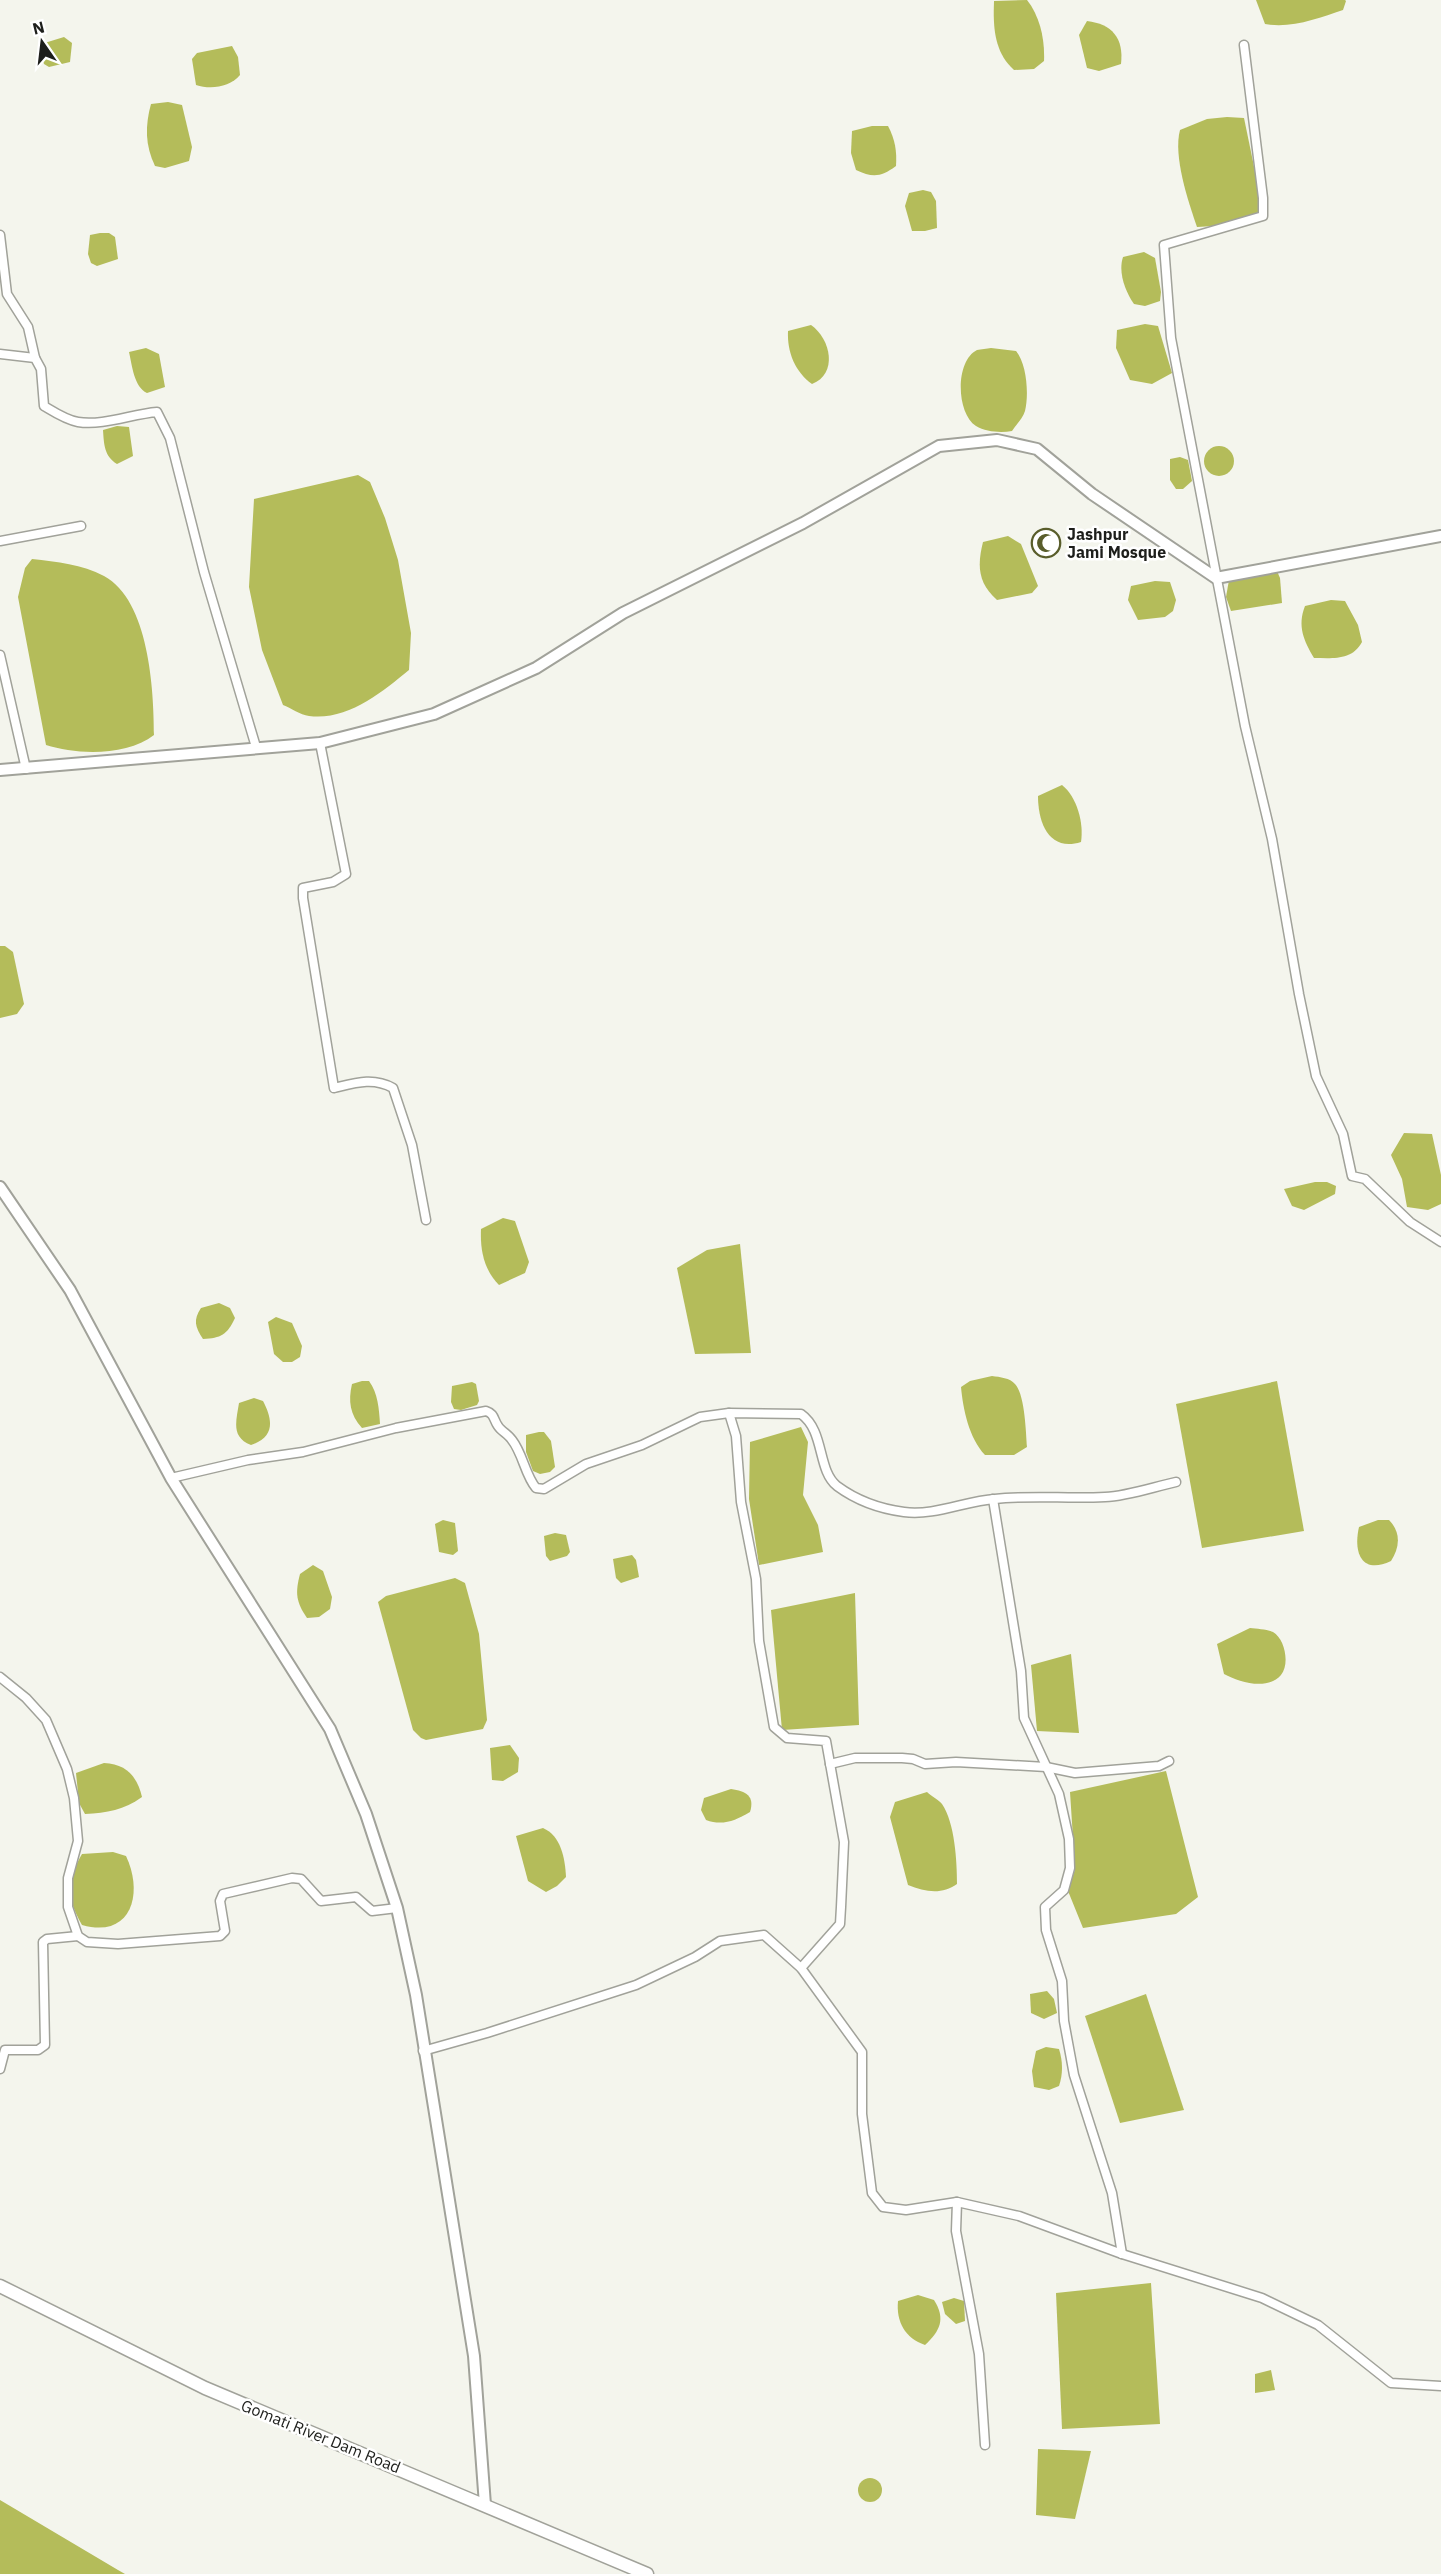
<svg xmlns="http://www.w3.org/2000/svg" width="1441" height="2574" font-family="'IBM Plex Sans',sans-serif">
<style>
.water{fill:#b4bc5a}
.lines{fill:none;stroke-linecap:round;stroke-linejoin:round}
.minor-casing{stroke:#a1a29a;stroke-width:11}
.tertiary-casing{stroke:#a1a29a;stroke-width:14}
.secondary-casing{stroke:#a1a29a;stroke-width:15}
.minor{stroke:#fff;stroke-width:8}
.tertiary{stroke:#fff;stroke-width:10}
.secondary{stroke:#fff;stroke-width:12}
.labels{text-anchor:middle;dominant-baseline:central;stroke-width:5;stroke-linejoin:round;paint-order:stroke}
.poi-label{font-size:16px;font-weight:bold;fill:#1d1e1b;stroke:#fff;text-anchor:start}
.street-label{font-size:16px;fill:#1d1e1b;stroke:#fff}
</style>
<rect width="100%" height="100%" fill="#f4f5ed"/>
<g class="water">
<path d="M1027,0C1040,16 1045,40 1044,61L1034,69L1014,70C994,52 993,27 994,1Z"/>
<path d="M1256,0H1345L1346,1L1343,10C1319,18 1291,29 1265,24Z"/>
<path d="M1087,21C1112,24 1124,38 1121,64L1099,71L1087,68L1079,35Z"/>
<polygon points="64,37 72,43 70,62 49,67 44,64 38,45"/>
<path d="M232,46L238,57L240,75C230,87 211,90 196,85L192,59L197,53Z"/>
<path d="M168,102L182,105L192,147L189,161L165,168L155,166C145,145 145,126 151,104Z"/>
<path d="M1227,117L1244,118L1257,181L1261,215L1214,226L1197,227C1188,201 1173,156 1180,130L1207,119Z"/>
<path d="M872,126H888C895,139 897,151 896,166C881,177 873,178 856,170L851,153L852,131Z"/>
<polygon points="923,190 931,192 936,201 937,228 925,231 912,231 905,206 909,193"/>
<polygon points="100,233 109,233 115,237 118,259 97,266 91,263 88,254 90,235"/>
<path d="M1144,252L1155,258L1161,292L1160,301L1145,306L1134,304C1125,291 1118,272 1123,257Z"/>
<polygon points="1145,324 1158,326 1172,373 1152,384 1130,380 1116,348 1117,330"/>
<path d="M811,325C831,339 838,374 812,384C795,372 787,352 788,331Z"/>
<path d="M146,348L159,354L165,387L147,393C134,387 132,365 129,352Z"/>
<path d="M991,348L1016,351C1027,364 1029,395 1025,411C1023,418 1016,425 1012,431C1001,433 986,432 976,426C956,413 955,361 977,350C981,349 987,349 991,348Z"/>
<path d="M117,426L129,427L133,456L117,464C104,456 104,444 103,430Z"/>
<circle cx="1219" cy="461" r="15"/>
<polygon points="1180,457 1188,460 1192,481 1183,489 1176,489 1170,480 1170,459"/>
<path d="M358,475L370,482L385,518L398,560L411,633L409,670C381,693 347,721 309,716C300,715 291,708 283,705L262,650L249,587L254,499Z"/>
<path d="M1008,536L1021,544L1038,586L1032,593L997,600C978,583 977,566 983,542Z"/>
<path d="M32,559C57,562 82,564 104,576C149,600 154,690 154,735C127,756 77,755 46,745L18,597L25,568Z"/>
<polygon points="1277,571 1280,578 1282,603 1231,611 1226,597 1229,580"/>
<polygon points="1155,581 1170,582 1176,600 1173,611 1165,617 1138,620 1128,600 1131,586"/>
<path d="M1331,600L1345,601L1358,625L1362,642C1352,661 1332,658 1314,658C1304,641 1297,626 1305,606Z"/>
<path d="M1062,785C1077,797 1084,823 1081,842C1049,852 1038,823 1038,796Z"/>
<polygon points="0,946 5,946 13,952 24,1004 17,1014 0,1018"/>
<polygon points="1404,1133 1432,1134 1441,1175 1441,1204 1428,1210 1407,1207 1402,1179 1391,1155"/>
<polygon points="1315,1182 1327,1182 1336,1186 1335,1194 1304,1210 1292,1206 1284,1189"/>
<path d="M503,1218L515,1221L529,1262L525,1273L499,1285C484,1270 480,1250 481,1229Z"/>
<polygon points="740,1244 751,1353 695,1354 677,1268 707,1250"/>
<path d="M219,1303L230,1308L235,1318C227,1335 221,1338 203,1339C195,1327 193,1320 201,1308Z"/>
<polygon points="276,1317 292,1323 302,1346 300,1357 292,1362 283,1362 274,1354 268,1322"/>
<path d="M992,1376C1000,1377 1010,1378 1015,1384C1025,1394 1026,1433 1027,1447L1014,1455H985C969,1438 963,1409 961,1387L970,1381Z"/>
<path d="M362,1381H369C378,1393 379,1409 380,1424L362,1428C350,1415 348,1401 352,1384Z"/>
<polygon points="1277,1381 1304,1531 1202,1548 1176,1404"/>
<polygon points="472,1382 476,1384 479,1401 477,1405 461,1410 454,1409 451,1402 452,1386"/>
<path d="M254,1398L263,1401C273,1420 275,1437 251,1445C231,1437 236,1422 239,1403Z"/>
<polygon points="801,1427 808,1442 803,1495 818,1525 823,1552 759,1565 749,1499 750,1442"/>
<polygon points="539,1432 544,1432 551,1441 555,1467 550,1472 540,1474 533,1471 526,1452 526,1435"/>
<polygon points="443,1520 455,1523 458,1551 453,1555 439,1552 435,1524"/>
<path d="M1378,1520H1389C1401,1532 1400,1547 1391,1561C1362,1575 1353,1553 1359,1527Z"/>
<polygon points="555,1533 566,1535 570,1552 567,1556 550,1561 546,1556 544,1536"/>
<polygon points="632,1555 636,1560 639,1577 621,1583 616,1578 613,1559"/>
<path d="M313,1565L323,1571L332,1597L330,1609L319,1617L307,1618C296,1602 295,1593 300,1574Z"/>
<polygon points="455,1578 465,1583 479,1634 487,1720 483,1729 426,1740 421,1738 413,1730 378,1602 386,1596"/>
<polygon points="855,1593 859,1725 782,1730 771,1610"/>
<path d="M1250,1628C1257,1629 1266,1629 1273,1632C1285,1639 1290,1664 1281,1675C1267,1691 1239,1682 1224,1674L1217,1644Z"/>
<polygon points="1071,1654 1079,1733 1037,1731 1031,1665"/>
<polygon points="510,1745 519,1758 518,1772 503,1781 492,1780 490,1748"/>
<path d="M104,1763C126,1764 137,1776 142,1797C124,1810 107,1813 85,1814L79,1803L76,1773Z"/>
<polygon points="1166,1771 1198,1897 1176,1914 1083,1928 1068,1891 1075,1869 1070,1792"/>
<path d="M731,1789C746,1791 755,1796 750,1812C735,1821 722,1826 706,1820L701,1810L704,1798Z"/>
<path d="M927,1792C931,1796 939,1800 942,1804C955,1823 957,1862 957,1884C942,1895 925,1892 908,1885L890,1817L895,1802Z"/>
<path d="M543,1828C561,1836 565,1858 566,1877L557,1886L546,1892L528,1881L516,1836Z"/>
<path d="M113,1852L126,1856C144,1894 131,1939 82,1925C66,1897 66,1882 82,1854Z"/>
<polygon points="1047,1991 1054,1999 1057,2013 1044,2019 1031,2013 1030,1994"/>
<polygon points="1146,1994 1184,2110 1120,2123 1085,2016"/>
<path d="M1046,2047L1059,2049C1063,2062 1063,2074 1059,2086L1049,2090L1034,2087L1032,2071L1036,2051Z"/>
<polygon points="1151,2283 1160,2424 1062,2429 1056,2293"/>
<path d="M918,2295L934,2300C946,2319 940,2331 925,2345C905,2338 896,2322 898,2301Z"/>
<polygon points="954,2298 964,2301 965,2321 956,2324 945,2314 942,2302"/>
<polygon points="1271,2370 1275,2390 1255,2393 1255,2374"/>
<polygon points="1038,2449 1091,2451 1075,2519 1036,2515"/>
<circle cx="870" cy="2490" r="12"/>
<polygon points="0,2500 118,2570 125,2574 0,2574"/>
</g>
<g class="lines">
<g class="minor-casing">
<g id="minor">
<polyline points="1244,45 1263,198 1263,216 1164,245 1171,338 1245,726 1272,839 1299,994 1316,1076 1343,1134 1352,1176 1365,1179 1410,1222 1441,1242"/>
<polyline points="0,235 7,294 28,327 35,358"/>
<path d="M0,354L35,358L41,369L44,406C54,412 66,420 78,422C103,426 132,414 157,412L170,438L204,572L256,747"/>
<polyline points="0,541 81,526"/>
<polyline points="0,655 26,769"/>
<path d="M320,743L346,874L333,882L303,888V898L334,1088C355,1083 373,1077 393,1088L412,1145L426,1220"/>
<polyline points="729,1413 736,1436 741,1502 756,1579 759,1641 774,1727 787,1738 826,1741 844,1842 841,1907 840,1924 801,1968"/>
<path d="M171,1478L248,1460L303,1452L396,1428L486,1411C495,1414 493,1419 498,1426C501,1431 508,1434 512,1440C523,1454 525,1475 536,1488L544,1489L586,1464L642,1445L700,1417L729,1413L801,1414C825,1431 817,1470 837,1486C856,1500 881,1509 904,1512C935,1516 965,1501 995,1499C1031,1495 1068,1499 1105,1497C1128,1496 1153,1487 1176,1482"/>
<polyline points="993,1499 1021,1671 1024,1718 1059,1794 1069,1839 1070,1868 1064,1890 1045,1907 1046,1930 1062,1981 1064,2021 1074,2075 1112,2193 1122,2254"/>
<polyline points="0,1677 26,1698 46,1720 67,1769 74,1798 78,1841 68,1878 68,1907 78,1936 87,1942 118,1944 220,1936 225,1931 220,1901 223,1894 292,1878 301,1879 321,1901 356,1897 372,1911 397,1908"/>
<polyline points="830,1764 855,1758 902,1758 913,1759 925,1764 956,1762 1046,1767 1075,1773 1159,1766 1169,1761"/>
<polyline points="423,2051 487,2033 636,1985 695,1957 720,1941 764,1935 801,1968 862,2052 862,2114 872,2193 883,2207 906,2210 957,2202 1019,2216 1122,2254 1262,2298 1318,2325 1391,2383 1441,2386"/>
<polyline points="0,2069 5,2050 38,2050 45,2045 43,1942 47,1939 78,1936"/>
<polyline points="957,2202 956,2231 979,2354 985,2445"/>
</g>
</g>
<g class="tertiary-casing">
<g id="tertiary">
<polyline points="0,770 320,743 434,714 536,668 623,613 803,523 939,446 997,440 1037,449 1092,494 1216,578 1441,536"/>
<polyline points="0,1187 70,1290 171,1478 330,1729 366,1814 397,1908 416,1995 474,2356 485,2505"/>
</g>
</g>
<g class="secondary-casing">
<polyline id="secondary" points="0,2286 205,2388 647,2574"/>
</g>
<use href="#minor" class="minor"/>
<use href="#tertiary" class="tertiary"/>
<use href="#secondary" class="secondary"/>
</g>
<defs>
<g id="mosque-ring" transform="scale(1.5)"><circle r="9.5" fill="#fff" stroke="#595d2b" stroke-width="1.5"/><path d="M3.5-4.9A6 6 0 1 0 3.5 4.9A5 5 0 1 1 3.5-4.9Z" fill="#595d2b"/></g>
</defs>
<g fill-rule="evenodd">
<use href="#mosque-ring" x="1046" y="543"/>
</g>
<g class="labels">
<g class="poi-label">
<text x="1067" y="534">Jashpur<tspan x="1067" dy="18">Jami Mosque</tspan></text>
</g>
<g class="street-label">
<text transform="translate(321 2436) rotate(22)">Gomati River Dam Road</text>
</g>
</g>
<g transform="translate(42 42) rotate(346)" stroke="#ffffff" stroke-width="4.5" paint-order="stroke">
<path d="M0-4.5L10 22L0 15L-10 22Z" fill="#1d1e1b"/>
<text y="-9" font-size="16" font-weight="bold" text-anchor="middle" fill="#1d1e1b">N</text>
</g>
</svg>
